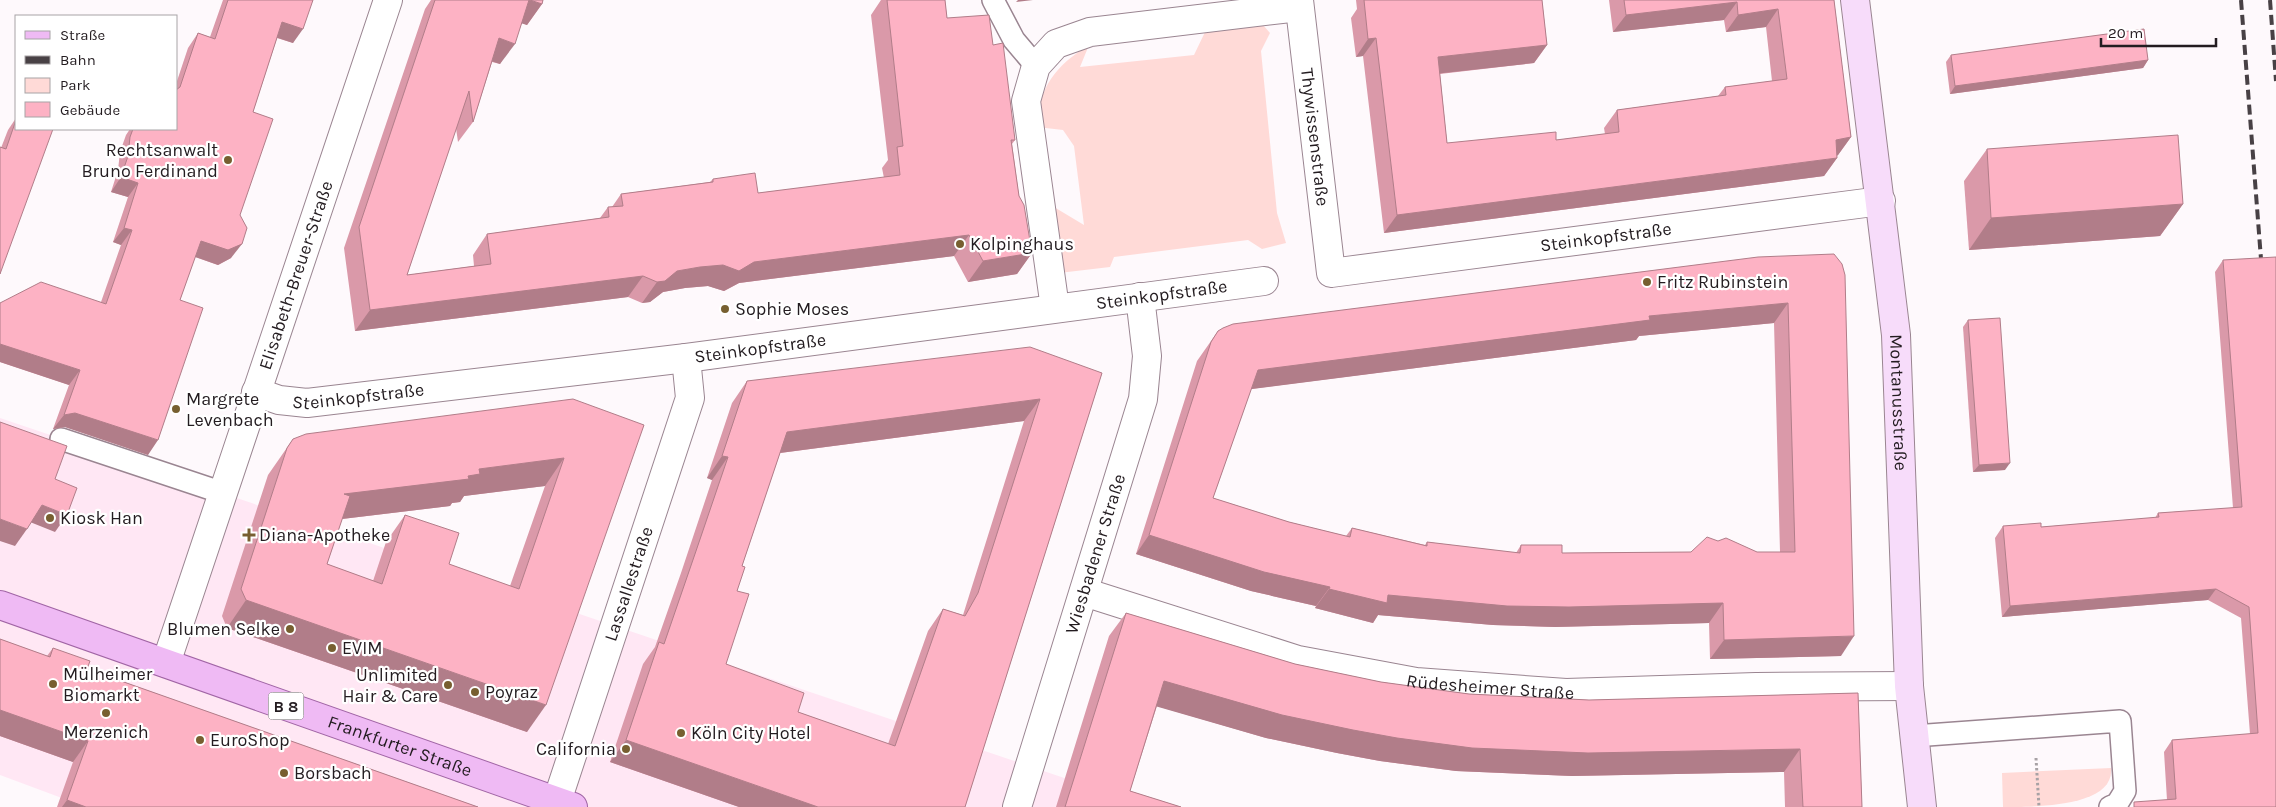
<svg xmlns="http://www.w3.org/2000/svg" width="2276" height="807" font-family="Karla,sans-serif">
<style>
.built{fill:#ffe7f4}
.green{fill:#ffdad7}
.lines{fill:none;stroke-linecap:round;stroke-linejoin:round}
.lane-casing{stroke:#9a8591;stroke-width:24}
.street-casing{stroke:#9a8591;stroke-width:30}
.secondary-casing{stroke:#9a8591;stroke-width:30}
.primary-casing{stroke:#a165a5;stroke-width:30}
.path{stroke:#a8a2a5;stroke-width:3;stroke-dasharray:2.5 2.5;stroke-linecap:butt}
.lane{stroke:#fff;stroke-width:21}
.street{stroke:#fff;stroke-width:28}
.secondary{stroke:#f7dcfa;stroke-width:28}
.primary{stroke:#efbaf4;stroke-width:28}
.rail{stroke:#484145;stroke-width:4;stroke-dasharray:10 5;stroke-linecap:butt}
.wall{fill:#da99a9;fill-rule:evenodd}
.shaded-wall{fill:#b17d89}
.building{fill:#fdb2c4;stroke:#b17d89;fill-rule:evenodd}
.poi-dot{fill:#775f30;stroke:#fff;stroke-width:2}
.labels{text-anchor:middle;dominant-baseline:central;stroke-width:4.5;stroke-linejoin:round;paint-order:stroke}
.shield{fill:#fff;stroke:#656063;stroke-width:1}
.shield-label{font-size:16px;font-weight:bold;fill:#231c20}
.street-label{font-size:18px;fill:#231c20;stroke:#fff}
.poi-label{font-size:18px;fill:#231c20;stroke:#fff;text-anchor:start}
</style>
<rect width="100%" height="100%" fill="#fef9fc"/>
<polygon class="built" points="0,418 1150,807 86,807 0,775"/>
<g class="green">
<path d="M1255,24L1263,25L1270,33L1261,51L1277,213L1286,243L1262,249L1248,240L1114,257L1110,267L1059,273L1049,204L1084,225L1074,146L1063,130L1037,127C1039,87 1055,66 1089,45L1080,67L1194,55L1206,30Z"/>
<path d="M2111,768C2115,807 2036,807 2003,807L2002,773Z"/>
</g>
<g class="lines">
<g class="lane-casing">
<g id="lane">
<polyline points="993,0 1014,40 1036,66"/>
<polyline points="61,439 223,493"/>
<polyline points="1914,736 2120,721 2125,791 2117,804 2110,807"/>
</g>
</g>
<g class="street-casing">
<g id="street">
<path id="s1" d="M1299,0L1331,273L1881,201"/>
<polyline points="1055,308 1026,101 1036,66 1056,44 1090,32 1299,7"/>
<path id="s2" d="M256,392L279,400L307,403L686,358L1264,281"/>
<path id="s3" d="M1084,592L1298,660L1416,682L1566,693L1756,687L1909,686"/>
<path id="s4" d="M166,663L388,0"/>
<path id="s5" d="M555,807L690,398L686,358"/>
<path id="s6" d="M1017,807L1143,399L1147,356L1140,297"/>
</g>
</g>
<g class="secondary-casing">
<g id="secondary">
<path id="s7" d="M1855,0L1896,335L1909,686L1922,807"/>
</g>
</g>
<g class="primary-casing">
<g id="primary">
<path id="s8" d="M0,605L573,807"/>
</g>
</g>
<polyline class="path" points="2036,758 2039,807"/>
<use href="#lane" class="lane"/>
<use href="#street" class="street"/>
<use href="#secondary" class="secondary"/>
<use href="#primary" class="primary"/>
<g class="rail">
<polyline points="2241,0 2262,272"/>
<polyline points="2270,0 2276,81"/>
</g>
</g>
<g class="wall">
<polygon points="223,0 313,0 293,43 277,38 253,112 240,215 231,258 218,265 195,257 180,300 148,455 65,427 53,429 69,385 0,362 0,303 101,302 121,245 113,242 128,197 111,192 118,170 120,152 126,135 130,129 176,129 176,84 188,48 198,33 210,37"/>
<polygon points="431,0 543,0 542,4 527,25 522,23 500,64 492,62 473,122 458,142 456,128 407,275 474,266 473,255 487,234 600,218 608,207 612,207 621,194 710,182 713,179 758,193 884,178 882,168 888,160 871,15 881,0 945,0 947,18 993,45 1015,140 1012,144 1019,196 1032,253 1017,274 968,282 954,256 739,283 724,291 708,286 685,288 663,292 650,302 642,303 628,297 355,331 344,248 425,9"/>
<polygon points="1356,0 1542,0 1547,45 1534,63 1440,74 1447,143 1556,140 1605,134 1604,128 1617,110 1718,96 1725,87 1772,81 1766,27 1726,32 1724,20 1613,32 1609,0 1834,0 1851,137 1838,155 1837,156 1837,158 1824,176 1384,233 1363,56 1356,57 1351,18 1357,9"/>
<polygon points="1951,55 2148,60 2143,68 1950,94 1946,62"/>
<polygon points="16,118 16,129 0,274 1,148 8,130"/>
<polygon points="1987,149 2183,204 2160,236 1969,250 1964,181"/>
<path d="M1834,254L1841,656L1710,659L1709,623L1555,627L1493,625L1378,615L1373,623L1315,608L1316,606L1251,591L1136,554L1197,361L1218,331ZM1774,323L1780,552H1757L1718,541L1691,552L1562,553L1521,545L1516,553L1427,542L1425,545L1352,528L1346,536L1289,522L1213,498L1251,389L1636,340L1639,336Z"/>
<polygon points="2223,260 2276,807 2167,800 2164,752 2172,740 2250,734 2241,618 2208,600 2002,617 1995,538 2003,526 2041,527 2155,518 2158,513 2233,508 2215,272"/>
<polygon points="1968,320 2005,470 1973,472 1963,327"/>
<path d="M1102,373L965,807H739L610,762L643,664L655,647L681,573L712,480L707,478L732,403L747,381ZM1024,421L963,615L943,609L928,631L888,744L798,712L726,664L737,591L742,566L780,453Z"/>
<path d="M644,425L527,732L227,628L222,616L268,475L293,439ZM545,486L510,586L449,564L405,515L386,542L373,581L327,564L342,519L450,506L452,503L460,502L464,496Z"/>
<polygon points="1126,613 1295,664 1381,682 1469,694 1589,700 1858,693 1862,807 1785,807 1784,772 1572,776 1456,771 1380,761 1337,753 1266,738 1157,706 1130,791 1181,807 1056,807 1109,636"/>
<polygon points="0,639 47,656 53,648 87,669 478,807 57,807 73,762 0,736"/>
</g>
<g class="shaded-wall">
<polygon points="529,0 542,4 527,25 514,21"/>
<polygon points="1018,0 1033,0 1016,2"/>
<polygon points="1737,2 1724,20 1613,32 1626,15"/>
<polygon points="1778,9 1766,27 1726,32 1738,15"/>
<polygon points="282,22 303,29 293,43 272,36"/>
<polygon points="499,38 515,44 500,64 485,59"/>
<polygon points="1376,38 1363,56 1356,57 1368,39"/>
<polygon points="1547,45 1534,63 1425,75 1438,57"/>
<polygon points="2148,60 2143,68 1950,94 1955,86"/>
<polygon points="1851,137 1838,155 1823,158 1836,140"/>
<polygon points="1837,158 1824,176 1384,233 1397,215"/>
<polygon points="121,177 138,183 128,197 111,192"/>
<polygon points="2183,204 2160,236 1969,250 1991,218"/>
<polygon points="124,228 132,230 121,245 113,242"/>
<polygon points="969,235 954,256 739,283 724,291 708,286 685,288 663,292 650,302 642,303 657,282 677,271 700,267 754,262"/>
<polygon points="201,241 242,244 231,258 218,265 190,255"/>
<polygon points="1032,253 1017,274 968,282 983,261"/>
<polygon points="643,276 628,297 355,331 370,310"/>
<polygon points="1788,303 1774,323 1639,336 1636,340 1244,390 1258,370 1649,316"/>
<polygon points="0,344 80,370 69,385 0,362"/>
<polygon points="1040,399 1024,421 772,454 787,432"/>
<polygon points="75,413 158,440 148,455 65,427 53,429 64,415"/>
<polygon points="722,456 728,457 712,480 707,478"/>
<polygon points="564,458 545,486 464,496 460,502 452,503 450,506 325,521 344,494 468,476 479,469"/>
<polygon points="2010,463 2005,470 1973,472 1979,465"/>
<polygon points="42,505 67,515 55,532 30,522"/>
<polygon points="0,519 27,529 15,546 0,541"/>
<polygon points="1149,535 1330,587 1316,606 1251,591 1136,554"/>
<polygon points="1329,589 1388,595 1723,603 1709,623 1555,627 1493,625 1378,615 1373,623 1315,608"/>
<polygon points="2216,589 2208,600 2002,617 2010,606"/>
<polygon points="246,600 546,705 527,732 227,628"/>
<polygon points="1854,636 1841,656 1710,659 1724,640"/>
<polygon points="1164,681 1800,749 1784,772 1572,776 1456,771 1380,761 1337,753 1266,738 1148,704"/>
<polygon points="0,710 88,741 73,762 0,736"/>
<polygon points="626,740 818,807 739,807 610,762"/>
<polygon points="67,800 86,807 62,807"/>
</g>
<g class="building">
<polygon points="228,0 313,0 303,29 282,22 253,112 273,119 240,215 247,228 242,244 228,250 201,241 180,300 203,308 158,440 75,413 64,415 80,370 0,344 0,303 41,282 106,304 132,230 124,228 138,183 121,177 128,156 130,137 133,129 176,129 176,90 180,87 198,33 215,39"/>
<polygon points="435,0 529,0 515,44 499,38 473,122 469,91 407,275 491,264 487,234 609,217 608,207 623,206 621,194 713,182 713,179 755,173 758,193 900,175 897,147 903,146 887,0 945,0 947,18 989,15 993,45 1003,43 1015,140 1011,140 1019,196 1024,205 1032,253 983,261 969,235 754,262 739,271 723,265 700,267 677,271 665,281 657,282 643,276 370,310 359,227"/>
<polygon points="530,0 543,0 542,4"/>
<polygon points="1364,0 1542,0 1547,45 1438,57 1447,143 1556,132 1556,140 1619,132 1617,110 1726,95 1725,87 1787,79 1778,9 1738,15 1737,2 1626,15 1624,0 1834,0 1851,137 1836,140 1837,158 1397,215 1376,38 1368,39"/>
<polygon points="2144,29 2148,60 1955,86 1951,55"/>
<polygon points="16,120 16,129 53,129 0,274 0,147 6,149"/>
<polygon points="2178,135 2183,204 1991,218 1987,149"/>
<path d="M1834,254L1842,264L1845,275L1854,636L1724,640L1723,603L1569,607L1507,606L1388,595L1387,603L1329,589L1330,587L1264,572L1149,535L1211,342L1218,331L1223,328L1233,324L1758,257ZM1788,303L1795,552H1757L1726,538L1718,541L1707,537L1691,552L1562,553V545H1521L1520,553L1427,542V546L1352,528L1350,537L1289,522L1213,498L1258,370L1650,320L1649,316Z"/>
<polygon points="2276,257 2276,807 2134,807 2134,802 2176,799 2172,740 2258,733 2249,607 2216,589 2010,606 2003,526 2041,523 2041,527 2159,517 2158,513 2242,507 2223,260"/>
<polygon points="2000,318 2010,463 1979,465 1968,320"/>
<path d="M1030,347L1102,373L965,807H818L626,740L659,642L664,644L696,551L728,457L722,456L747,381ZM1040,399L978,593L965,616L943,609L895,746L798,712L804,693L726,664L749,594L737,591L745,567L742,566L787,432Z"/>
<path d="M573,399L644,425L546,705L246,600L241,589L287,448L293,439L306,434ZM564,458L519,589L449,564L459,533L405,515L382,584L327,564L350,496L344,494L469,479L468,476L480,474L479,469Z"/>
<polygon points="0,422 67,446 55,479 77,488 67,515 42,505 27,529 0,519"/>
<polygon points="1126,613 1295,664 1381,682 1469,694 1589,700 1858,693 1862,807 1803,807 1800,749 1588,753 1472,748 1397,738 1353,730 1282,715 1164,681 1130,791 1181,807 1065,807"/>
<polygon points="0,639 50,657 53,648 90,661 87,669 478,807 86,807 67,800 88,741 0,710"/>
</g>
<g class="poi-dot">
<circle cx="228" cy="160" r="5"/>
<circle cx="960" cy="244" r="5"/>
<circle cx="1647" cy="282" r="5"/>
<circle cx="725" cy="309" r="5"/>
<circle cx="176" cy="409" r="5"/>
<circle cx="50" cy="518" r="5"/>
<path d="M246.5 527.5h5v5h5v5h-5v5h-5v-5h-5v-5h5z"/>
<circle cx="290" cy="629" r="5"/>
<circle cx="332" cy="648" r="5"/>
<circle cx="53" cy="684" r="5"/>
<circle cx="448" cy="685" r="5"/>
<circle cx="475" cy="692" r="5"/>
<circle cx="106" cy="713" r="5"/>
<circle cx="681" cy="733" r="5"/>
<circle cx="200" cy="740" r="5"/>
<circle cx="626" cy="749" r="5"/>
<circle cx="284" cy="773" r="5"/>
</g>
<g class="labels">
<rect class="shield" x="268.5" y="692.5" width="35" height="27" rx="4"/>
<g class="shield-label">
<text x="286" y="706">B 8</text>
</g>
<g class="street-label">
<text stroke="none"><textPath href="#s1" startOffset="138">Thywissenstraße</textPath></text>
<text stroke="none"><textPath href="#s1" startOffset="552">Steinkopfstraße</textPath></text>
<text stroke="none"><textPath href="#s4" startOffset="409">Elisabeth-Breuer-Straße</textPath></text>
<text stroke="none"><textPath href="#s2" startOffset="914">Steinkopfstraße</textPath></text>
<text stroke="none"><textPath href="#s2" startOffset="509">Steinkopfstraße</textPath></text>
<text stroke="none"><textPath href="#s2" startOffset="104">Steinkopfstraße</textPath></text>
<text stroke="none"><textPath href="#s7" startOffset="405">Montanusstraße</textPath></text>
<text stroke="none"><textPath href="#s6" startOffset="265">Wiesbadener Straße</textPath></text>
<text stroke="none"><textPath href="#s5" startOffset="235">Lassallestraße</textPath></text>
<text stroke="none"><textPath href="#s3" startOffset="419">Rüdesheimer Straße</textPath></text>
<text stroke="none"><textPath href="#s8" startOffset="424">Frankfurter Straße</textPath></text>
</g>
<g class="poi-label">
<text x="218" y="150" text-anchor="end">Rechtsanwalt<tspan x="218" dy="21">Bruno Ferdinand</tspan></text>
<text x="970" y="244">Kolpinghaus</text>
<text x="1657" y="282">Fritz Rubinstein</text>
<text x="735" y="309">Sophie Moses</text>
<text x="186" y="399">Margrete<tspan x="186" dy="21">Levenbach</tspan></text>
<text x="60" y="518">Kiosk Han</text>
<text x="259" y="535">Diana-Apotheke</text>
<text x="280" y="629" text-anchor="end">Blumen Selke</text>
<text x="342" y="648">EVIM</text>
<text x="63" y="674">Mülheimer<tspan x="63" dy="21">Biomarkt</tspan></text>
<text x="438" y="675" text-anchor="end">Unlimited<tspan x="438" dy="21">Hair &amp; Care</tspan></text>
<text x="485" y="692">Poyraz</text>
<text x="106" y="732" text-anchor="middle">Merzenich</text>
<text x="691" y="733">Köln City Hotel</text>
<text x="210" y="740">EuroShop</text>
<text x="616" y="749" text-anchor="end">California</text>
<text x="294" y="773">Borsbach</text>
</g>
</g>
<rect x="15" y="15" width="162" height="115" fill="#ffffff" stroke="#a7a4a6"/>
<rect x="25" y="31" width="25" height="8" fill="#efbaf4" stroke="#a7a4a6"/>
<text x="60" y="40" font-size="15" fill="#231c20">Straße</text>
<rect x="25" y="56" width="25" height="8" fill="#484145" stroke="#a7a4a6"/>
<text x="60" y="65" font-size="15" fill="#231c20">Bahn</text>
<rect x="25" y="78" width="25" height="15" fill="#ffdad7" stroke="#a7a4a6"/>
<text x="60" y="90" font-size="15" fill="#231c20">Park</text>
<rect x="25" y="102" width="25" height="15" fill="#fdb2c4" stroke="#a7a4a6"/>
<text x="60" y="115" font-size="15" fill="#231c20">Gebäude</text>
<path d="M2101 38v8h115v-8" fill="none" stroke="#231c20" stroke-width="2.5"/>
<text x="2108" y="38" font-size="15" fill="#231c20" stroke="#ffffff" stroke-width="4" paint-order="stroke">20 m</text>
</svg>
